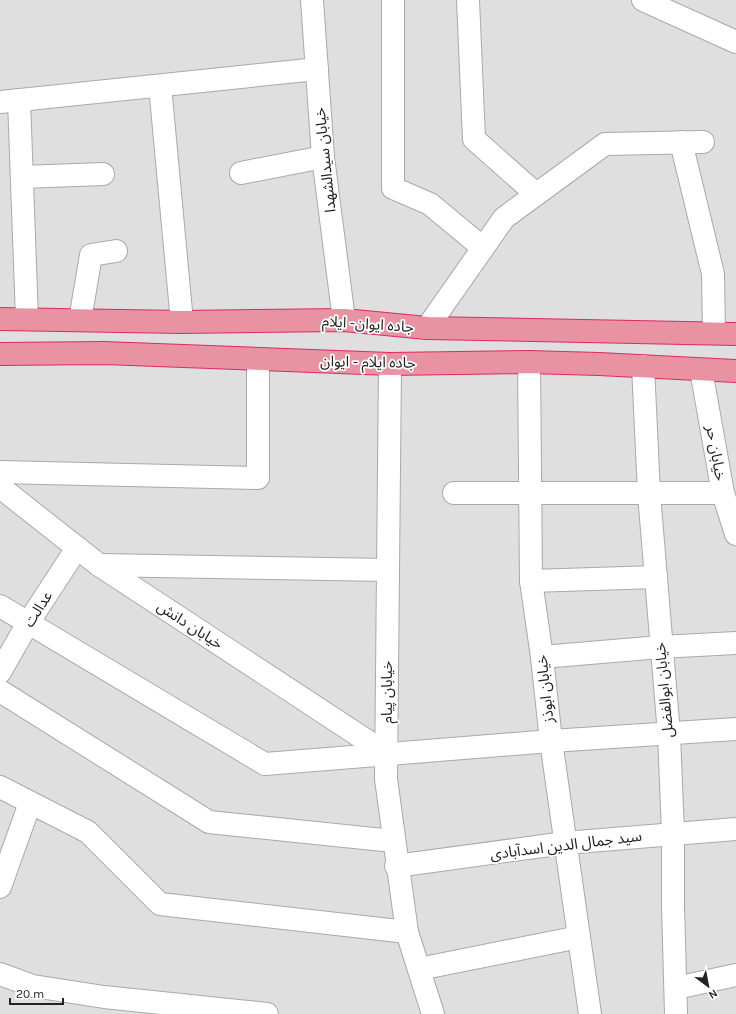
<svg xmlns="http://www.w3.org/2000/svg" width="736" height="1014" font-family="Karla,'Noto Sans Arabic',sans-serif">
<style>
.residential{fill:#e0dfdf}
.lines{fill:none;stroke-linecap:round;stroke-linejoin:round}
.minor-casing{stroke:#a9a9a9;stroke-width:24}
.highway-casing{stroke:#dc2a67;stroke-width:24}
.minor{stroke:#fff;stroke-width:22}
.highway{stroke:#e892a2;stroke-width:22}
.labels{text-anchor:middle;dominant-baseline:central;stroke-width:3.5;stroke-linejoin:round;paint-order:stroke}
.street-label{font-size:15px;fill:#222;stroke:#fff}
</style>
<rect width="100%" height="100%" fill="#f2efe9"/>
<rect class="residential" x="0" y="0" width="736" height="1014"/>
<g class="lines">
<g class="minor-casing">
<g id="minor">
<polyline points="312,0 323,157 344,320"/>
<polyline points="393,0 393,188 430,204 483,248"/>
<polyline points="468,0 474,139 536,194"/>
<polyline points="643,0 736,42"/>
<polyline points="160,86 182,322"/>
<polyline points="19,100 27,319"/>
<polyline points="0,102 317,69"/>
<polyline points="681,142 713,274 714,333"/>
<polyline points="241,173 323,157"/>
<polyline points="22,177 103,174"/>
<polyline points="80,320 91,255 116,251"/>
<polyline points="427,328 504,218 605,144 703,142"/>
<polyline points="529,362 531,581 542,657 551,741 590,1014"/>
<polyline points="390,364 386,779 407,932 433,1014"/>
<polyline points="643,366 649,494 669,734 673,833 673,906 676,1014"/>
<polyline points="701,370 723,493 736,534"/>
<polyline points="0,472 258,478 258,360"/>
<polyline points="0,487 99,565 387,754"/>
<polyline points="454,493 723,493"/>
<polyline points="99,565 388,570"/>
<polyline points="531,581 656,577"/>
<polyline points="0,606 265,764 551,741 736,729"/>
<polyline points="542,657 660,647 736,643"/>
<polyline points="0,672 28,623 77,548"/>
<polyline points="0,691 209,822 393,841"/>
<polyline points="0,787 88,832 160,904 407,932"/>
<polyline points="396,866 565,843 736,829"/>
<polyline points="0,887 30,803"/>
<polyline points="419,969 579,937"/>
<polyline points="0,974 33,986 104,997 267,1014"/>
<polyline points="676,988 736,975"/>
</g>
</g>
<g class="highway-casing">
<g id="highway">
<polyline points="0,319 182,322 344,320 427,328 736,334"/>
<polyline points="0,354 104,353 390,364 529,362 599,364 736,371"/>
</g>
</g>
<use href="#minor" class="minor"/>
<use href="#highway" class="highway"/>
</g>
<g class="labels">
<g class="street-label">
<text transform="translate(325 160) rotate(-96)">خیابان سیدالشهدا</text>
<text transform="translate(368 324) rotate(4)">جاده ایوان- ایلام</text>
<text transform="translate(368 362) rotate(1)">جاده ایلام - ایوان</text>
<text transform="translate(716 453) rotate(80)">خیابان حر</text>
<text transform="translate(38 609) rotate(-57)">عدالت</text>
<text transform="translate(190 625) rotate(33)">خیابان دانش</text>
<text transform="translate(545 689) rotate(-96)">خیابان ابوذز</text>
<text transform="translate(664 690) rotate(-95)">خیابان ابوالفضل</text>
<text transform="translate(387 692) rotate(-90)">خیابان پیام</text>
<text transform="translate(566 845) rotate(-7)">سید جمال الدین اسدآبادی</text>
</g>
</g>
<g transform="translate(708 986) rotate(148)" stroke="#ffffff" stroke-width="3" paint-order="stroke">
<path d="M0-3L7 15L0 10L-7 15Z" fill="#222222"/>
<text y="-6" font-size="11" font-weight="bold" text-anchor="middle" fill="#222222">N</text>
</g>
<path d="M10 998v6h53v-6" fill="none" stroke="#222222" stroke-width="2"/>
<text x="16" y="998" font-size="12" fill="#222222" stroke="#ffffff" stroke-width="3" paint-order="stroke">20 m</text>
</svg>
